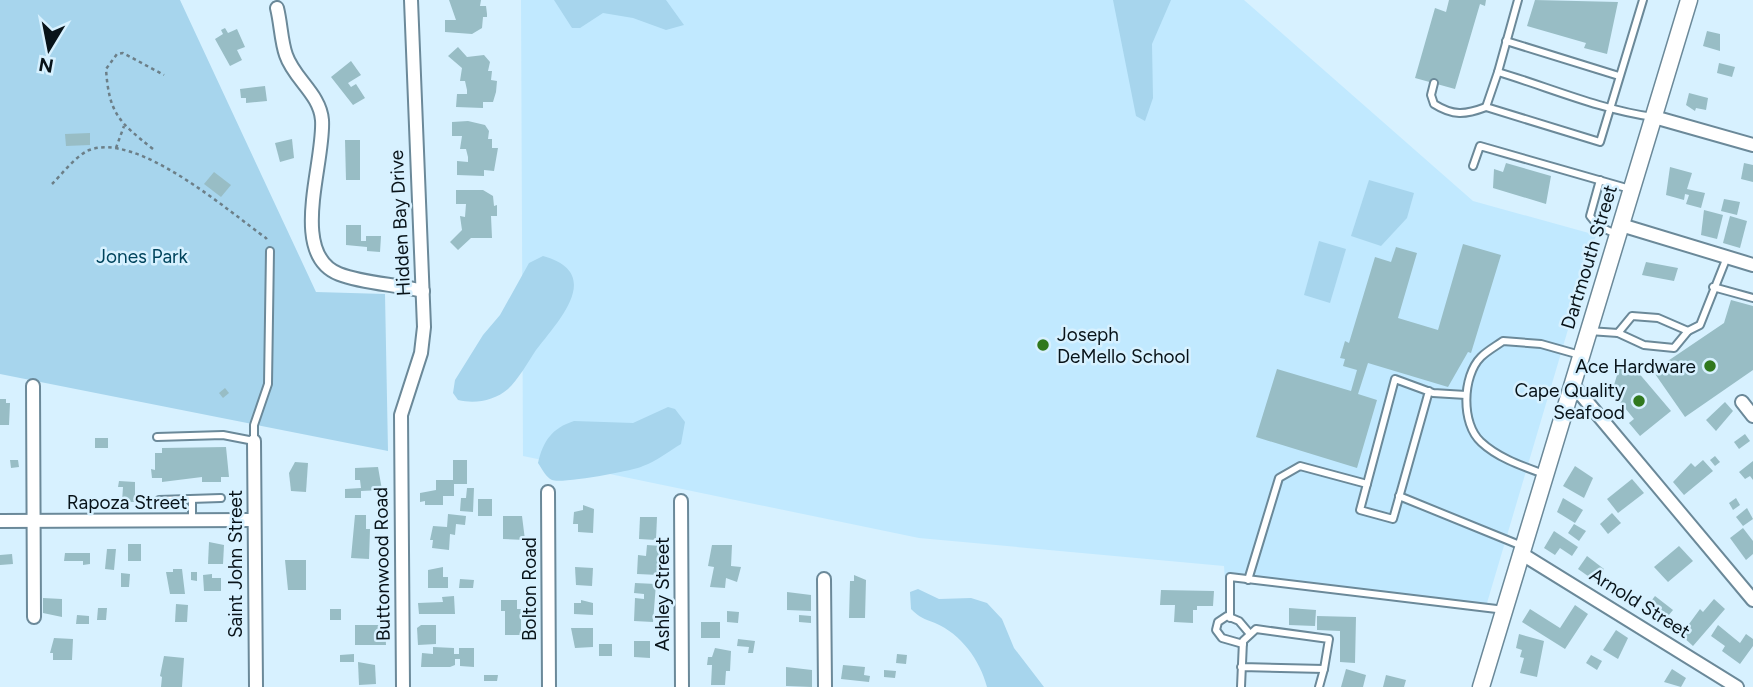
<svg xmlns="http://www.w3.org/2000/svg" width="1753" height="687" font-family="Figtree,sans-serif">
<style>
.built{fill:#c1e9ff}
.green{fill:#a7d5ed}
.building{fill:#98bdc5}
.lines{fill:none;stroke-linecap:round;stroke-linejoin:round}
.lane-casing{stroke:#6b8999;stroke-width:10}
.street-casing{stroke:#6b8999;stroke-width:16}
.secondary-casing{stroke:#6b8999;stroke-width:19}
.path{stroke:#6c7f88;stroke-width:2.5;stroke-dasharray:3.5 3.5;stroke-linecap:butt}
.lane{stroke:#fff;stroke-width:6}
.street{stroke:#fff;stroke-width:12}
.secondary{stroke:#fff;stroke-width:16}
.poi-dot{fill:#30781d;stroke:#d7f1ff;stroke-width:2.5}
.labels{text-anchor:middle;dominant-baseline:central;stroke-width:5;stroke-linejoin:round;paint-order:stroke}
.street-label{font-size:19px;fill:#081319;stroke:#d7f1ff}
.park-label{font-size:19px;fill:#00445d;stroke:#d7f1ff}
.poi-label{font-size:19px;fill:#081319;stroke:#d7f1ff;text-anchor:end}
</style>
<rect width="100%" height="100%" fill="#d7f1ff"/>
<polygon class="built" points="521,0 1244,0 1473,201 1596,235 1487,603 1225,580 1224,566 919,538 523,456"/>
<g class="green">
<polygon points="0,0 180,0 316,292 385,294 388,451 0,374"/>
<polygon points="554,0 666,0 684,25 666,30 633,18 603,13 580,28 572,28"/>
<polygon points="1113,0 1171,0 1152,44 1153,98 1145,121 1136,116"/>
<polygon points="1369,180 1414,193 1407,218 1381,246 1351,236"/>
<polygon points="1319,241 1346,249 1330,303 1304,295"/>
<path d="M543,256C604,273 560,319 536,350C528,362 518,380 508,389C494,401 475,404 458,400L453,393L455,380L483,335L500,315L529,263Z"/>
<path d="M668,407L675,409L685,422L681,444C669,451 657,461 643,466C633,471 561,484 552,480C546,477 542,469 538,463C543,441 552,428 574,421L633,423Z"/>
<path d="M918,589L939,599L971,598L987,603L1002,619L1014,648L1044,687H987C980,660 961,634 935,623C924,619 919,617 911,609L910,592Z"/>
</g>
<g class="building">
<polygon points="449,0 481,0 480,6 486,6 487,14 487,17 483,17 482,28 472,34 445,32 445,20 456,20"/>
<polygon points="1449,0 1486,0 1485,6 1480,4 1455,89 1415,78 1435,8 1446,12"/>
<polygon points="1535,0 1618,2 1607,54 1584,48 1586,43 1527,26"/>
<polygon points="225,28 228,33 237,29 245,47 237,50 242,60 230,66 215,39 223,34 221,30"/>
<polygon points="1707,31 1720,34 1720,51 1703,46"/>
<polygon points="458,47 467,57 484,55 490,62 488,71 492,71 491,80 497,81 496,92 493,102 483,102 483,108 456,107 457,94 467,94 467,90 465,81 460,81 462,68 448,56"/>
<polygon points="351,61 361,75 348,83 351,87 356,84 365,98 353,105 331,77"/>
<polygon points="1719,63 1735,67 1732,77 1717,73"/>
<polygon points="265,86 267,101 246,103 246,98 241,98 240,89"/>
<polygon points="1689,93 1708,98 1706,110 1696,108 1695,111 1686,105"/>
<polygon points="468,121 485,125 489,131 488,139 492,139 492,148 498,148 494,171 484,170 484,176 457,175 457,161 468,162 468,157 466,149 460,149 462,136 452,136 452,122"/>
<polygon points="90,133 90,145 66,146 65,134"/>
<polygon points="292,139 294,158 280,162 275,143"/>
<polygon points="345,140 360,140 360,180 346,180"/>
<polygon points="1506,163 1551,176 1546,204 1493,188 1494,169 1503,172"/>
<polygon points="1744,163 1753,165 1753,182 1741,179"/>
<polygon points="1670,167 1692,173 1687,189 1705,193 1701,208 1686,204 1689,195 1685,194 1684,200 1666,195"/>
<polygon points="214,172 231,185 221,197 204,184"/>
<polygon points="456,190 483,190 493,196 494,206 497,205 497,216 491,216 492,238 471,238 458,250 450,242 462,230 460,216 465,217 466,204 456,204"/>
<polygon points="1724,199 1740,202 1737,215 1721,211"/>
<polygon points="1704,210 1723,215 1717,239 1701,235"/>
<polygon points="1730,216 1747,221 1740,248 1723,243"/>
<polygon points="346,225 361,225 361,241 366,241 366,236 381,236 380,252 367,251 367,247 346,245"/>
<polygon points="1463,244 1501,255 1471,353 1468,352 1448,387 1368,363 1358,394 1377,400 1357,468 1256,437 1277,369 1351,391 1357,370 1343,366 1345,359 1340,358 1345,341 1349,343 1375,257 1391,262 1396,247 1417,253 1398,318 1438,330"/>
<polygon points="1646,262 1678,268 1674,281 1642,275"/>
<polygon points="1731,300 1753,306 1753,370 1685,417 1653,371 1724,323"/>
<polygon points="1620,365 1637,371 1671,411 1640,436 1629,423 1634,419 1612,392"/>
<polygon points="225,388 229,393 223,398 219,393"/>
<polygon points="0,399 6,399 6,403 10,403 9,425 0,425"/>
<polygon points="1725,402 1733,411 1716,431 1706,420"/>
<polygon points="1745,434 1750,441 1739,449 1734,442"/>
<rect x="95" y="438" width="13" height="10"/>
<polygon points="226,447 229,477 221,477 221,482 202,482 202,477 162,482 162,478 152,478 151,469 155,470 155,453 162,453 162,448"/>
<polygon points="1715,456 1720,462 1715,466 1710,460"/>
<polygon points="10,460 18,460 19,467 11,468"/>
<polygon points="453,460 467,460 467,484 454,484 454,496 443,496 443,505 425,505 425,501 420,502 420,493 436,490 436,480 453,480"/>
<polygon points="1703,460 1713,471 1684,495 1673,482 1691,463 1695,467"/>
<polygon points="1753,461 1753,480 1750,476 1745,479 1739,472"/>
<polygon points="295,462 308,463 306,492 291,491 289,473"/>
<polygon points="1575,466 1593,478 1584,498 1563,486"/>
<polygon points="378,467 382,490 361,491 361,498 345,498 345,489 361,488 360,480 355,480 355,468"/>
<polygon points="1632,479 1644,493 1618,513 1607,499"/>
<polygon points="119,481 135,482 135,502 122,502 123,487 118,487"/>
<polygon points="467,488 474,488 473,512 460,511 461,498 466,498"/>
<polygon points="1563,498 1583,510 1575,523 1557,512"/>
<polygon points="1736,498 1740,505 1733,510 1729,503"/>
<rect x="478" y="499" width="14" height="17"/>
<polygon points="583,505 594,509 593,533 578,532 578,524 573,524 574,512 583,510"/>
<polygon points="1747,508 1753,519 1743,526 1736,517"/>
<polygon points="1612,513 1621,523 1608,534 1600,524"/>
<polygon points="448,514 466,516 465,525 456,524 455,535 450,534 449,550 432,548 433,540 430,540 433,526 447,527"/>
<polygon points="355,515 366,515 366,529 370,529 369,559 351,558"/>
<polygon points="503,516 522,516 525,540 503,539"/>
<polygon points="640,517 657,517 656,540 639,539"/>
<polygon points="1574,524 1586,531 1579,541 1568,533"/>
<polygon points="1743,528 1753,541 1753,554 1746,560 1730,538"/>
<polygon points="1554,531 1578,547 1572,556 1560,548 1555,555 1544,548"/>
<polygon points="209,542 224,545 223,564 208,564"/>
<rect x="128" y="544" width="13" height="17"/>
<polygon points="647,545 661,546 659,575 637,574 638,555 646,556"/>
<polygon points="712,545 732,545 731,566 741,567 737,582 726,578 725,588 710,587 714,567 708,566"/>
<polygon points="1679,546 1693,561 1668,582 1654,567"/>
<polygon points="107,549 116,549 114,570 105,569"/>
<polygon points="65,553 90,553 90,564 83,565 83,561 64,561"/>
<polygon points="12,554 13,564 0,565 0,555"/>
<polygon points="1587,556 1604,569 1595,581 1578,569"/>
<polygon points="285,560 306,560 306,590 288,590"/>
<polygon points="443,567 443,577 448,577 448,588 428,588 428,570"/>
<polygon points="575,567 593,568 592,586 576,585"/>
<polygon points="173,569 182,569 185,594 170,594 166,572 173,572"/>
<polygon points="191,572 197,572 197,581 191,580"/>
<polygon points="121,573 130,574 129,587 121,587"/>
<polygon points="212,574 212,578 221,578 221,591 204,591 203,575"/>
<polygon points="854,575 866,580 865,618 849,618 850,581 854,581"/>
<polygon points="460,579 474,580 473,588 459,588"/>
<polygon points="635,583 656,584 653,622 634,621 635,598 644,599 644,594 634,593"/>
<polygon points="1161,590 1214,591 1213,606 1197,606 1197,610 1193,610 1193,623 1174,622 1175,605 1160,605"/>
<polygon points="787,592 811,595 811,611 787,610"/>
<polygon points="454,596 455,614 419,614 418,603 443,602 442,597"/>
<polygon points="1655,596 1673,610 1663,622 1645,609"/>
<polygon points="43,598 62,599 62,617 43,613"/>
<polygon points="1714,599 1725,609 1693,646 1681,635 1700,609 1703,612"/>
<polygon points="501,600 517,600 517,609 521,609 521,635 505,635 505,611 501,611"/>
<polygon points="581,600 593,603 593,615 574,614 574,603 581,603"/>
<polygon points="176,604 188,605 187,622 175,622"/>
<polygon points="1575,605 1588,614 1565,649 1522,622 1530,609 1560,628"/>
<polygon points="98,608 107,608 106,620 97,620"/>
<polygon points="1289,608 1316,610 1315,626 1289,625"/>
<rect x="330" y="609" width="11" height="11"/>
<polygon points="727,611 739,612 738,623 727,622"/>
<polygon points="77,615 89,616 89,624 76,624"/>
<polygon points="799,615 811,616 811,623 799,622"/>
<polygon points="1317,616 1356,617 1355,663 1340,662 1340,631 1317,630"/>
<rect x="701" y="622" width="19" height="16"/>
<polygon points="355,625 385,625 386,645 355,645"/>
<polygon points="421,625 436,625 436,644 418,645 417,628"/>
<polygon points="1718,625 1740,643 1746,634 1753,639 1753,646 1740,664 1722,651 1725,646 1711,636"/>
<polygon points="571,628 593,628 593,647 575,648"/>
<polygon points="1616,630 1628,638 1618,659 1603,650"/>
<polygon points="1519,634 1544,641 1537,677 1520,673 1524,658 1520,657 1522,650 1516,648"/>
<polygon points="54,638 73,639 72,660 53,660 53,653 50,653"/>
<polygon points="738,639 755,641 753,653 748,653 749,647 737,646"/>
<polygon points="634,641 650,641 650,658 634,657"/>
<rect x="599" y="644" width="13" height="12"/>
<polygon points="433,647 454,648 454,654 459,654 459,648 474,648 474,667 460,666 460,659 455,659 455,665 450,667 421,667 422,653 433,654"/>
<polygon points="715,648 731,651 730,671 726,671 725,685 711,685 712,665 707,665 708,657 712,657"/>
<polygon points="354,654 354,662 340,662 340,655"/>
<polygon points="897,654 907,655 906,664 896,663"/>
<polygon points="1591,655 1602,661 1597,670 1586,663"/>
<polygon points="164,656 184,658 182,687 161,687 162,677 160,676"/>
<polygon points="358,662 375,665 376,684 359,685"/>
<polygon points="843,665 865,667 864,675 870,676 869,682 841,679"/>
<polygon points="786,667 812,670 812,687 786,686"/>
<polygon points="1346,669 1366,675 1363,687 1341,687"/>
<polygon points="1672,669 1686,678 1681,687 1664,682"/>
<polygon points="884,670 896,671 895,678 884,677"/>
<polygon points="484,675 498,675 497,681 484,681"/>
<polygon points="1386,675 1406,680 1404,687 1383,687"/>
</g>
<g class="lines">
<g class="lane-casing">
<g id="lane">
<path d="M1643,0L1600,142L1486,107L1498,72C1548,87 1601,110 1653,117"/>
<polyline points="1506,41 1619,76"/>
<polyline points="1498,72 1518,0"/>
<path d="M1434,83L1431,95L1434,104C1453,116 1465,115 1486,107"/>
<polyline points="1473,166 1480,146 1630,189"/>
<polyline points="1600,180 1590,216 1598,226 1616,234"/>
<polyline points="1713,287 1753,298"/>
<polyline points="1589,331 1618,333 1632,316 1658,318 1688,331 1700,325 1727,257"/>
<polyline points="1618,333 1644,345 1674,348 1688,331"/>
<polyline points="1429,391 1393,519 1360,510 1395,379 1433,393 1466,395"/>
<polyline points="157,437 223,435 254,441 254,425 268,384 270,251"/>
<path d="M1544,474C1522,466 1498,458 1481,442C1461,424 1462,376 1481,357C1487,351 1496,346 1503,341L1541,344L1580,355"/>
<polyline points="1399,496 1522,546"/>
<polyline points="192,499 192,521"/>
<polyline points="159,500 221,498"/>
<polyline points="1248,580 1279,478 1300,466 1367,484"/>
<polyline points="1230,618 1230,577 1505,610"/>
<polyline points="1243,644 1222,638 1216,630 1218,622 1227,616 1239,621 1250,634"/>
<polyline points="1241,687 1243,641 1256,629 1329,639 1324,669 1241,667"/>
<polyline points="1319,687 1324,669"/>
</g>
</g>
<g class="street-casing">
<g id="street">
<path d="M277,8C281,24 281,41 286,55C294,79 320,94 322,120C325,162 288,254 339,274C365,284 396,284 423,291"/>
<polyline points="1654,117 1753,145"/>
<polyline points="1621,225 1753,265"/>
<polyline points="1573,385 1753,600"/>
<polyline points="33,386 34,617"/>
<polyline points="1742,402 1753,416"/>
<polyline points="254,441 256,687"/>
<polyline points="548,492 549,687"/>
<polyline points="681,501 682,687"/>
<polyline points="0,521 254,520"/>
<polyline points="1522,554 1737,687"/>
<polyline points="824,579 825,687"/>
<polyline points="403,687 401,415 421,353 424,327 411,0"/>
</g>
</g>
<g class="secondary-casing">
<polyline id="secondary" points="1481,687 1689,0"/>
</g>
<g class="path">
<polyline points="116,148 124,126"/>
<path d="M153,149C119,122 109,114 106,69L117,54L123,53L164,75"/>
<path d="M52,184C62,174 74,158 87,151C135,129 228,211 266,238L268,242"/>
</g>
<use href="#lane" class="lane"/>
<use href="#street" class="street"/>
<use href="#secondary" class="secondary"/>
</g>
<g class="poi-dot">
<circle cx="1043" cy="345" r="7"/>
<circle cx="1710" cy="366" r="7"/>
<circle cx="1639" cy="401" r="7"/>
</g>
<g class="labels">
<g class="street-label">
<text transform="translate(400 223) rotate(-93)">Hidden Bay Drive</text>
<text transform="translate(1589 257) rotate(-73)">Dartmouth Street</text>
<text x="127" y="502">Rapoza Street</text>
<text transform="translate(235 564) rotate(-90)">Saint John Street</text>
<text transform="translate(382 564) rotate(-91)">Buttonwood Road</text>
<text transform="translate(529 589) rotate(-90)">Bolton Road</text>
<text transform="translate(662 594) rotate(-90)">Ashley Street</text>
<text transform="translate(1640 603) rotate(32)">Arnold Street</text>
</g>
<g class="park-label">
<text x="142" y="256">Jones Park</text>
</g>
<g class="poi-label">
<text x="1057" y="334" text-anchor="start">Joseph<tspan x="1057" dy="22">DeMello School</tspan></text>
<text x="1696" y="366">Ace Hardware</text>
<text x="1625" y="390">Cape Quality<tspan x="1625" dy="22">Seafood</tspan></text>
</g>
</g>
<g transform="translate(49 49) rotate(190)" stroke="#d7f1ff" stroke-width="5" paint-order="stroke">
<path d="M0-5L12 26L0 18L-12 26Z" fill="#081319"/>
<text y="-10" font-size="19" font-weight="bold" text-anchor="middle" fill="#081319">N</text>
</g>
</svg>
